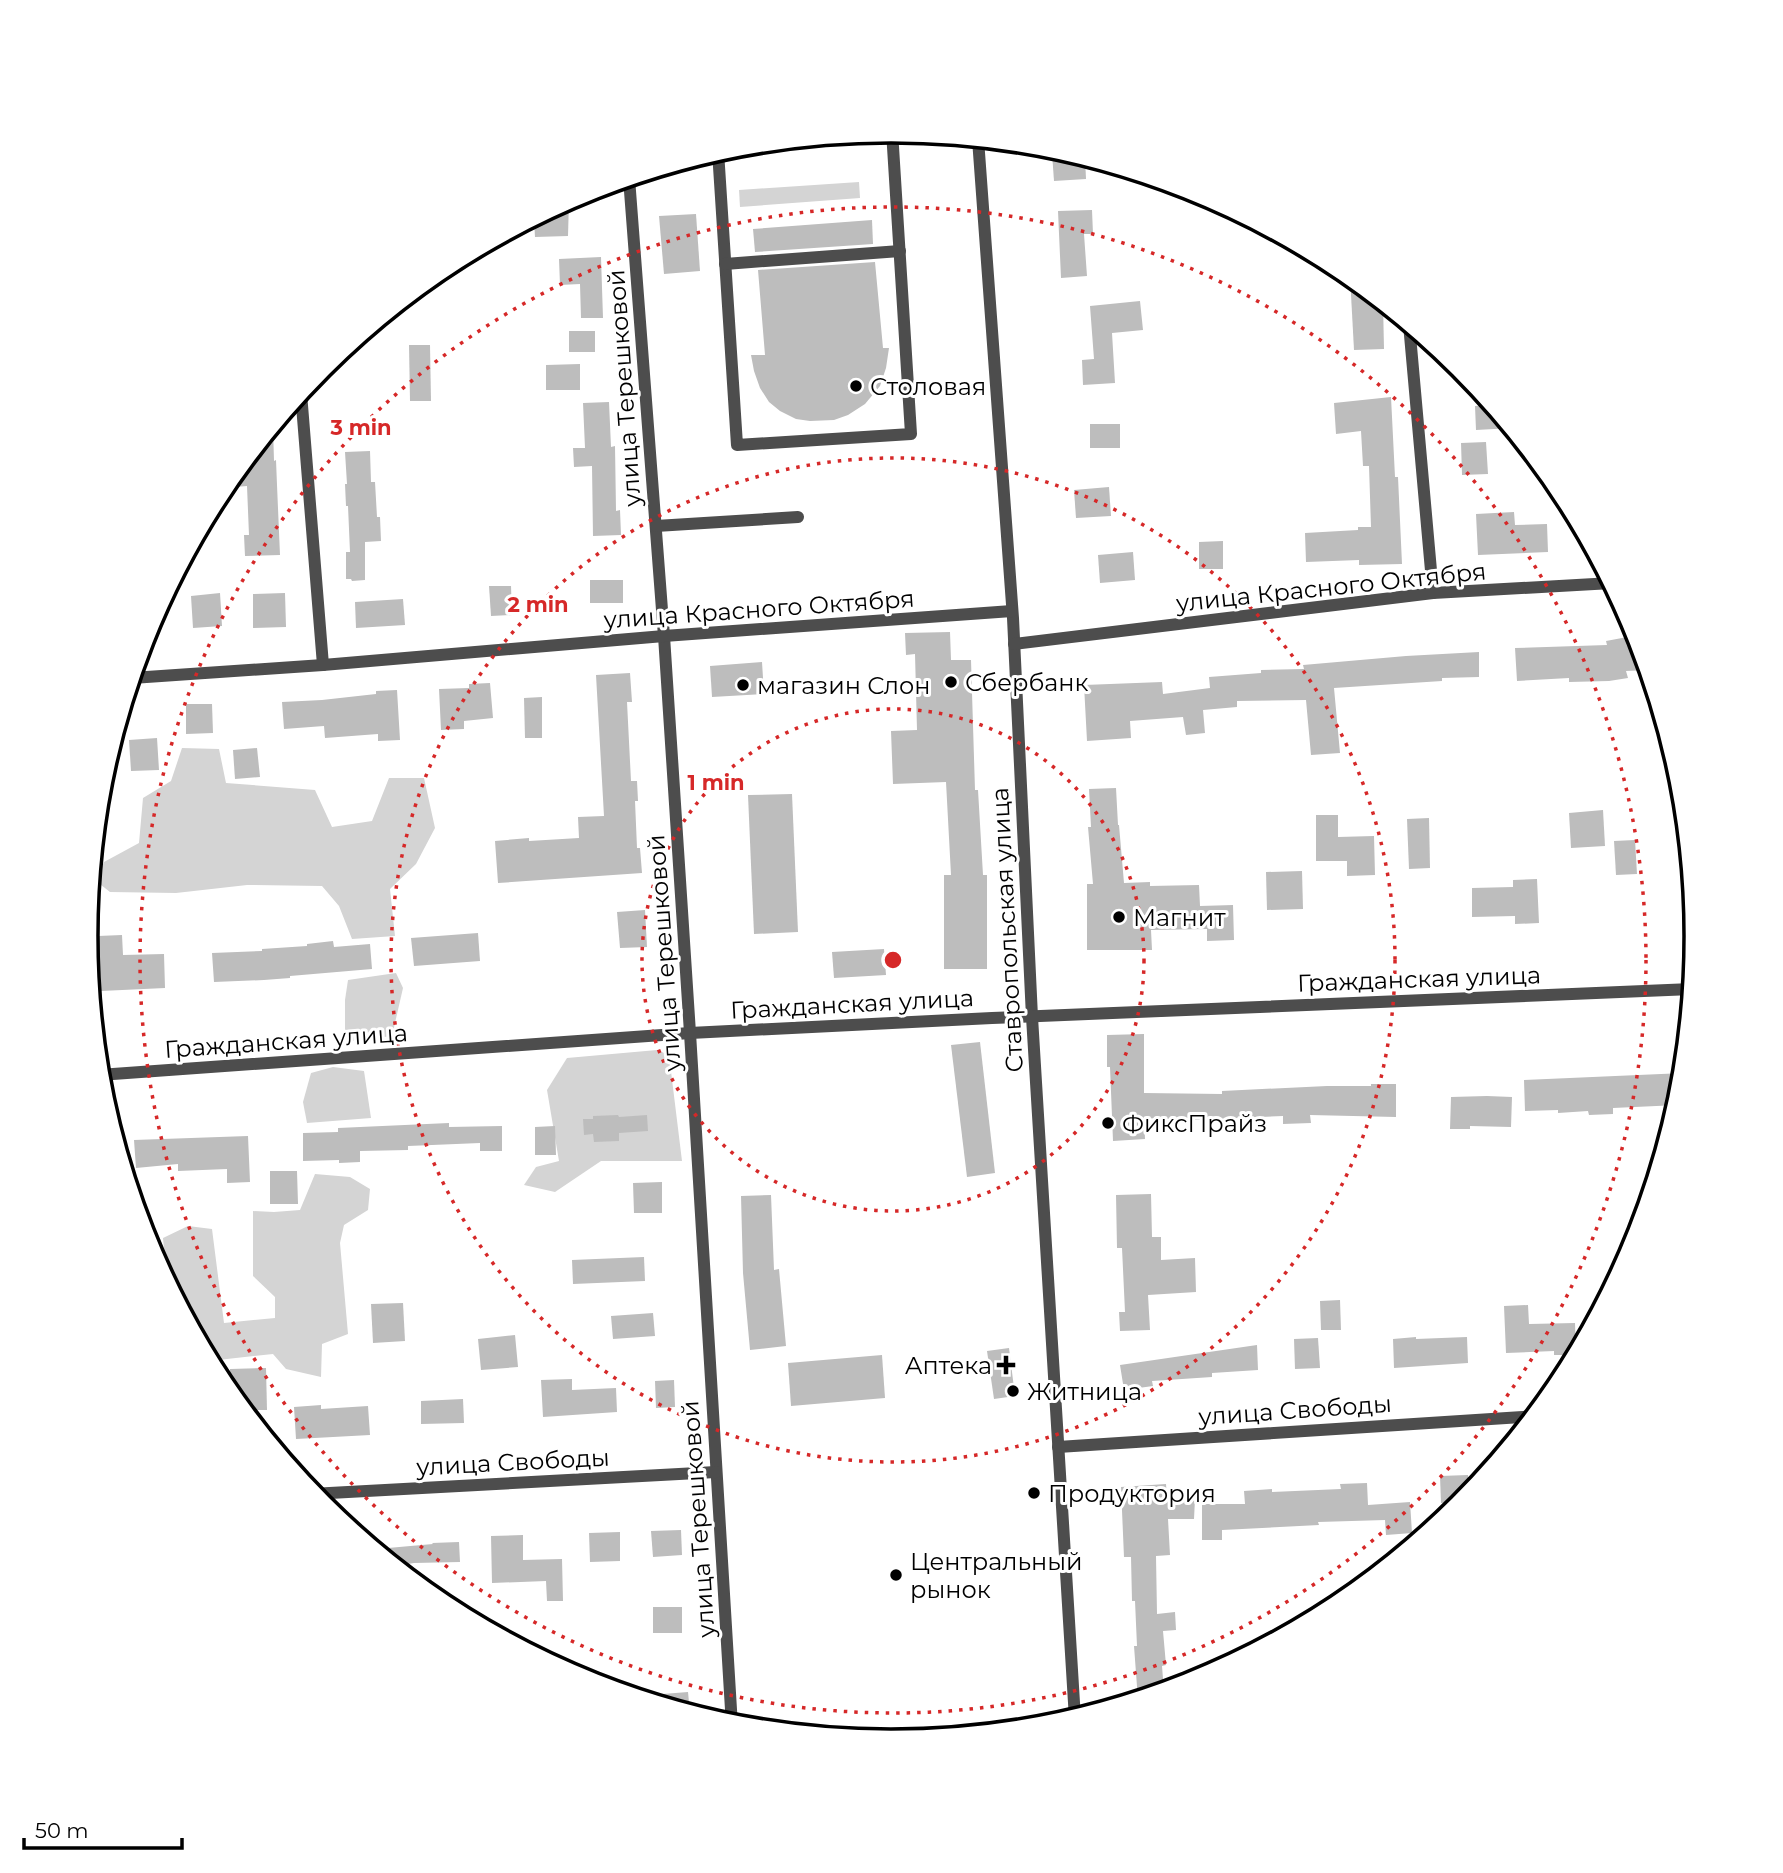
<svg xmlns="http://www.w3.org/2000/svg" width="1783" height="1873" font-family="Montserrat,sans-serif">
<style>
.green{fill:#d4d4d4}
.building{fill:#bdbdbd}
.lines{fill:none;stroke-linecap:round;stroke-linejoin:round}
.minor{stroke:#4d4d4d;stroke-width:12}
.ring{fill:none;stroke:#d62828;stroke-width:3.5;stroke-dasharray:3.5 7}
.poi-dot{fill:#000;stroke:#fff;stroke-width:2.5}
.labels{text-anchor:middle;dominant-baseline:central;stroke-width:6;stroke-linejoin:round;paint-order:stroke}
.poi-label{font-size:24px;fill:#000;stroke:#fff;text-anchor:start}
.street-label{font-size:24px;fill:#000;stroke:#fff}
.rim{fill:none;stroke:#000;stroke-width:3.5}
.centre{fill:#d62828;stroke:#fff;stroke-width:3.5}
.ring-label{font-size:21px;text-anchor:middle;font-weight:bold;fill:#d62828;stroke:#fff;stroke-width:6;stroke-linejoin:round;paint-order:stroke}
</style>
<rect width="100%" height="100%" fill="#fff"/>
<g class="green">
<polygon points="859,182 860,198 740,207 739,190"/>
<polygon points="182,748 219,749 226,783 315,790 332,827 372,821 389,778 424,778 435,828 416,864 390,889 395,936 352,939 339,906 322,886 247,885 176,893 110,892 96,881 104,862 139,843 143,798 171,781"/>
<polygon points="396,973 403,988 392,1036 352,1041 345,1031 345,1000 348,980"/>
<polygon points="657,1050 669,1055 682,1161 601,1161 555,1192 524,1185 536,1167 559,1161 547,1090 567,1058"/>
<polygon points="333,1067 364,1071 371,1118 307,1123 303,1102 311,1073"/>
<polygon points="315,1174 350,1177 370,1189 368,1210 344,1225 340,1243 348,1334 322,1344 321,1377 286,1369 273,1354 209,1361 167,1282 163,1238 188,1226 212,1229 224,1323 275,1318 275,1297 253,1276 253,1211 274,1212 300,1210"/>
<polygon points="1321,1610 1332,1611 1238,1661 1237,1658 1254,1640"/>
</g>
<g class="building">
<polygon points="1068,152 1085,157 1086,179 1054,181 1052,153"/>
<polygon points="569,200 568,236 535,237 534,219"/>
<polygon points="1092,210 1093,234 1084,234 1087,276 1061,278 1058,211"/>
<polygon points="696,214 700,271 664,274 659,216"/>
<polygon points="872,220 873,244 755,252 753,229"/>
<polygon points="601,257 603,318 581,318 580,284 560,285 559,259"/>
<polygon points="875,262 883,348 889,348 886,368 880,386 865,404 848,415 834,420 810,421 796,419 780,411 769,402 760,388 754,371 751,355 765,355 758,270"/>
<polygon points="1350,276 1383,303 1384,349 1354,350"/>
<polygon points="1140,301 1143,330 1112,333 1115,383 1083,385 1082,360 1094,359 1090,306"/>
<rect x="569" y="331" width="26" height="21"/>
<polygon points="409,345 430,345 431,401 410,401"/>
<polygon points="580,364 580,390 546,390 546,365"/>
<polygon points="1391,397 1395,477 1398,477 1402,564 1359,565 1359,560 1306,562 1305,533 1358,530 1358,527 1371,527 1369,466 1363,466 1361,431 1336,434 1334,403"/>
<polygon points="609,402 611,447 615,446 616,511 620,510 621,535 593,536 592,466 574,467 573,448 585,448 583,403"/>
<polygon points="1492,405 1501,416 1512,428 1476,430 1475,406"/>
<rect x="1090" y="424" width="30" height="24"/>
<polygon points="273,427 274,461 276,460 277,485 280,555 245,556 244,535 249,535 247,486 223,488"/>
<polygon points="1486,442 1488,474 1462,475 1461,443"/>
<polygon points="370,451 371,482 375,482 377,517 380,517 381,541 365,542 365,580 352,581 351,579 346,579 346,552 350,552 348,506 346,506 345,484 347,484 345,452"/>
<polygon points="1109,487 1111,516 1076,518 1074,490"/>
<polygon points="1514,512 1515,525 1547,524 1548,552 1478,555 1476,514"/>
<polygon points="1223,541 1223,569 1199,569 1199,542"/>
<polygon points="1133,552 1135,580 1100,583 1098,555"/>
<rect x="590" y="580" width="33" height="23"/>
<polygon points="489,586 511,586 512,615 491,616"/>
<polygon points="220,593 222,626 193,628 191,596"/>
<polygon points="285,593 286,627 253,628 253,594"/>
<polygon points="403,599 405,625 356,628 355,602"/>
<polygon points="950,632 951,660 971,660 975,790 978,790 983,875 987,875 987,969 944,969 944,875 951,875 946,782 893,784 891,731 917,730 915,654 906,655 905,633"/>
<polygon points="1638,635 1649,670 1626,671 1628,678 1609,681 1569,682 1569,678 1517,681 1515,648 1607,645 1606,641"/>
<polygon points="1479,652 1479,677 1442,678 1442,681 1334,688 1340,753 1311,755 1306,700 1237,701 1237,707 1203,710 1205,733 1186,735 1183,717 1130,721 1131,738 1087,741 1084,685 1162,682 1163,694 1210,688 1209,677 1261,673 1261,670 1304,669 1303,665 1406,656"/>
<polygon points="762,662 764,694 712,697 710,666"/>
<polygon points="630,673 632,702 627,702 631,781 637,781 638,801 635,801 637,848 640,848 642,873 498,883 495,841 529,838 529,841 579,838 578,817 604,816 596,675"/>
<polygon points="490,683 493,718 464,721 464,729 441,730 439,689 469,688 469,684"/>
<polygon points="397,690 400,740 378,741 378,734 325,738 324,726 284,729 282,702 322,700 376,694 376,691"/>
<polygon points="542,697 542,738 525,738 524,698"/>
<polygon points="186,704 212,704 213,733 186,734"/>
<polygon points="157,738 159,770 131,771 129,740"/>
<polygon points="257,748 260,777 235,779 233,750"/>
<polygon points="1116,788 1118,825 1119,825 1124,883 1150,882 1150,886 1199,885 1200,906 1233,905 1234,940 1207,941 1207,929 1151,930 1152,950 1087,950 1087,884 1093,884 1088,827 1091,827 1089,789"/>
<polygon points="792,794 798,932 754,934 748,795"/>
<polygon points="1603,810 1605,846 1571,848 1569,813"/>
<polygon points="1316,815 1338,815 1338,837 1374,836 1375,875 1347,876 1347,861 1316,861"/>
<polygon points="1429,818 1430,868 1409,869 1407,819"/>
<polygon points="1635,840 1637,874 1616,875 1614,841"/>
<polygon points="1302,871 1303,909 1267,910 1266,872"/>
<polygon points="1537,879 1539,923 1515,924 1515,916 1472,917 1472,888 1513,887 1513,880"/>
<polygon points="645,910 647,947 620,948 617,912"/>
<polygon points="478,933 480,961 414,966 411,938"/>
<polygon points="122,935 123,955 164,954 165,988 101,991 98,936"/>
<polygon points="333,941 334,947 370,944 372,969 290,976 290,978 264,980 214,982 212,953 262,951 262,949 307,946 307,944"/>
<polygon points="884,949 886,975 834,978 832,952"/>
<polygon points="1144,1034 1144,1093 1222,1094 1222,1091 1327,1086 1371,1086 1371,1084 1396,1084 1396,1117 1310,1115 1311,1123 1283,1124 1283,1116 1195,1120 1144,1118 1145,1139 1113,1141 1110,1067 1107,1067 1107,1035"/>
<polygon points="980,1042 995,1173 967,1177 951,1045"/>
<polygon points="1684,1073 1682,1094 1678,1105 1613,1108 1613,1114 1589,1115 1588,1111 1558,1113 1558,1110 1525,1111 1524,1080"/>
<polygon points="1487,1096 1512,1097 1511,1127 1470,1126 1470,1129 1450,1129 1451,1097"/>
<polygon points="618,1115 619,1117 647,1115 648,1131 619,1133 619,1141 594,1142 593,1134 584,1135 583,1119 593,1119 593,1116"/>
<polygon points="449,1123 449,1127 502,1126 502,1151 480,1151 480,1143 408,1146 408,1150 360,1151 360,1162 339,1163 339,1160 303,1161 303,1133 338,1132 338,1128"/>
<polygon points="555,1126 556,1155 535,1155 535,1127"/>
<polygon points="248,1136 250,1182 227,1183 227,1169 178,1171 178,1164 136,1168 134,1140"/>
<polygon points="270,1171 297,1171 298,1204 270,1204"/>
<polygon points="662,1182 662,1213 634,1213 633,1183"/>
<polygon points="1151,1194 1152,1237 1161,1237 1161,1260 1195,1258 1196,1292 1148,1295 1150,1330 1120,1331 1119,1312 1125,1312 1122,1248 1117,1248 1116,1195"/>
<polygon points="771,1195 774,1270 779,1269 786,1346 750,1350 743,1273 741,1196"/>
<polygon points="644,1257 645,1281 573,1284 572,1260"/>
<polygon points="1340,1300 1341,1330 1321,1330 1320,1301"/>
<polygon points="403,1303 405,1341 373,1343 371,1304"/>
<polygon points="1528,1305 1529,1324 1575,1323 1576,1355 1554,1355 1554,1351 1506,1353 1504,1306"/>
<polygon points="653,1313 655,1336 613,1339 611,1316"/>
<polygon points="515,1335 518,1367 481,1370 478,1339"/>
<polygon points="1416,1337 1416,1339 1467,1337 1468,1363 1394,1368 1393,1339"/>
<polygon points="1318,1338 1320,1368 1295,1369 1294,1339"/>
<polygon points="1257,1345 1258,1370 1212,1373 1212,1377 1152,1381 1153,1386 1124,1390 1120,1365"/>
<polygon points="1009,1348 1015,1396 994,1399 987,1351"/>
<polygon points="882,1355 885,1398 791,1406 788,1363"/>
<polygon points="266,1368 267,1410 243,1410 230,1394 230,1369"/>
<polygon points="572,1379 572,1390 616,1388 617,1412 543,1417 541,1380"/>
<polygon points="674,1380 675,1407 656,1408 655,1381"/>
<polygon points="463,1399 464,1423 421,1424 421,1401"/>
<polygon points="321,1405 321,1409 368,1406 370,1435 296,1439 294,1407"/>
<polygon points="1468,1475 1468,1497 1464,1502 1441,1503 1440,1476"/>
<polygon points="1367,1483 1368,1505 1410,1502 1412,1533 1386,1535 1385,1520 1318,1522 1319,1525 1222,1530 1222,1540 1202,1540 1202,1504 1245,1504 1244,1491 1272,1489 1272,1492 1341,1489 1340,1484"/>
<polygon points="1166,1484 1167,1498 1195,1499 1194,1519 1168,1519 1170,1555 1156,1556 1157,1614 1175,1612 1176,1630 1163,1631 1166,1665 1162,1666 1164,1692 1138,1700 1134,1646 1137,1646 1135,1601 1132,1601 1131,1557 1124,1557 1121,1487"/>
<polygon points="681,1530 682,1555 653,1557 651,1531"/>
<polygon points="620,1532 620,1561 590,1562 589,1533"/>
<polygon points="523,1535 523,1560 562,1559 563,1601 547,1601 546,1581 492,1583 491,1536"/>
<polygon points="459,1542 460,1562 414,1563 395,1566 389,1562 388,1548 433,1544 432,1543"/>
<rect x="653" y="1607" width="29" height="26"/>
<polygon points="688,1692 690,1713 637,1697 637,1696"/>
</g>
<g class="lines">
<g class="minor">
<polyline points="978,139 1013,618 1032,1017 1075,1719"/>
<polyline points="718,151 737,445 911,434 892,131"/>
<polyline points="629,178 664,636 690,1033 732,1726"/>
<polyline points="725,264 900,251"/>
<polyline points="1409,324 1433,593"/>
<polyline points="301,393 323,665"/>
<polyline points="656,526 798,517"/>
<polyline points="1014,644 1433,593 1612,583"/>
<polyline points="132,678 323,665 664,636 1012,611"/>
<polyline points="99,1075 690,1033 992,1018 1692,989"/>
<polyline points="1058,1447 1536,1416"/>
<polyline points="311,1494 716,1472"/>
</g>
</g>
<g class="ring">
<circle cx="893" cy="960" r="251"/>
<circle cx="893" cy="960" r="502"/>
<circle cx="893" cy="960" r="753"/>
</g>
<g class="poi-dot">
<circle cx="856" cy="386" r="7"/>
<circle cx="951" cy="682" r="7"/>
<circle cx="743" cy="685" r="7"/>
<circle cx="1119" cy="917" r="7"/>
<circle cx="1108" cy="1123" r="7"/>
<path d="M1002.5 1354.5h7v7h7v7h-7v7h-7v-7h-7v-7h7z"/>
<circle cx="1013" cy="1391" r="7"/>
<circle cx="1034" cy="1493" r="7"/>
<circle cx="896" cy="1575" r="7"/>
</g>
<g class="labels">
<g class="poi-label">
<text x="870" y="386">Столовая</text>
<text x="965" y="682">Сбербанк</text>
<text x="757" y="685">магазин Слон</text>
<text x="1133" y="917">Магнит</text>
<text x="1122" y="1123">ФиксПрайз</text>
<text x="992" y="1365" text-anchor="end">Аптека</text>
<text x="1027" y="1391">Житница</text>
<text x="1048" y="1493">Продуктория</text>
<text x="910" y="1561">Центральный<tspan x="910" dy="28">рынок</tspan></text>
</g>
<g class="street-label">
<text transform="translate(624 388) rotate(-94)">улица Терешковой</text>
<text transform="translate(1331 587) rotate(-6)">улица Красного Октября</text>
<text transform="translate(759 609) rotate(-4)">улица Красного Октября</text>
<text transform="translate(1007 930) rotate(-93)">Ставропольская улица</text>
<text transform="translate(664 953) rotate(-94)">улица Терешковой</text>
<text transform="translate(1419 979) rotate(-2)">Гражданская улица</text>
<text transform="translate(852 1004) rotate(-3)">Гражданская улица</text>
<text transform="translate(286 1041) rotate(-4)">Гражданская улица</text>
<text transform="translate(1295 1410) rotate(-4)">улица Свободы</text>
<text transform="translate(513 1462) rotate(-3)">улица Свободы</text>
<text transform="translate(698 1519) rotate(-94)">улица Терешковой</text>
</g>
</g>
<path d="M0 0H1783V1873H0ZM98 936a793 793 0 1 1 1586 0a793 793 0 1 1-1586 0Z" fill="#fff" fill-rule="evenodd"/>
<path class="rim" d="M98 936a793 793 0 1 1 1586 0a793 793 0 1 1-1586 0Z"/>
<circle cx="893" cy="960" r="10" class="centre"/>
<g class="ring-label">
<text x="361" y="435">3 min</text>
<text x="538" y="612">2 min</text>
<text x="716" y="790">1 min</text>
</g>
<path d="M24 1838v10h158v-10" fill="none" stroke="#000000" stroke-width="3.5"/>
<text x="35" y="1838" font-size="21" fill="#000000" stroke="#ffffff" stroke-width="5" paint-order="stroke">50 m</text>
</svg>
